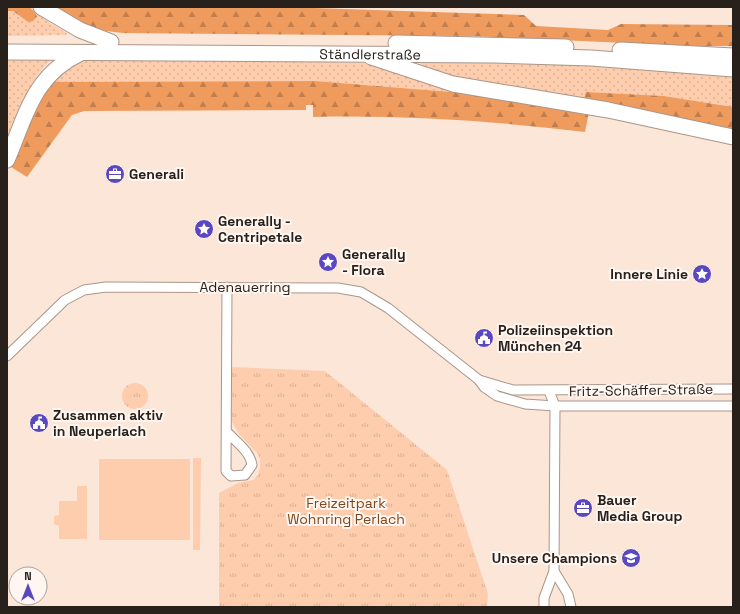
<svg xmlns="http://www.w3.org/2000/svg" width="740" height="614" font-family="'Space Grotesk',sans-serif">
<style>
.grass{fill:url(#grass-dots)}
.forest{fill:url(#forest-firs)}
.park{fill:url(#park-tufts)}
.garden{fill:#fdcdad}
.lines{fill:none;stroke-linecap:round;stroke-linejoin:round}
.minor-casing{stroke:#aa9689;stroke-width:11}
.trunk-casing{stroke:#aa9689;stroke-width:17}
.minor{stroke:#fff;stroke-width:9}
.trunk{stroke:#fff;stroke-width:15}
.labels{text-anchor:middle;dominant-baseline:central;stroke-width:4;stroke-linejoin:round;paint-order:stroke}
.street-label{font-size:14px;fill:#27201b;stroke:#fff6f1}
.poi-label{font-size:14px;font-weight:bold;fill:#27201b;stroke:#fff6f1;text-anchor:start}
.park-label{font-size:14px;fill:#7f481c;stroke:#fff6f1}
</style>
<defs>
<pattern id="grass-dots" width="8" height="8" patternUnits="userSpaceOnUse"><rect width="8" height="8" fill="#fdcdad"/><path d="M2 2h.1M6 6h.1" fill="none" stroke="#d9b094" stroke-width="1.8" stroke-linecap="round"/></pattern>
<pattern id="forest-firs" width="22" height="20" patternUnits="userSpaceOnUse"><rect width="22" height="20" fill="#f09b5e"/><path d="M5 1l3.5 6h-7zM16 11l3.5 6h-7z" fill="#c27e4d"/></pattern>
<pattern id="park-tufts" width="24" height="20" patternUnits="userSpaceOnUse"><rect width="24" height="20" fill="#fdcdad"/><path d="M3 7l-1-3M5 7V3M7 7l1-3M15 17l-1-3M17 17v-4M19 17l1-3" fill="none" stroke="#d9b094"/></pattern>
</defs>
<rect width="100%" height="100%" fill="#fce6d8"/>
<g class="grass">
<polygon points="30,7 50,23 67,33 66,35 7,36 7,11 13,11 28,22 37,17 36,13"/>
<polygon points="140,7 294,7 294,9"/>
<path d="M7,57L51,60C28,79 19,116 7,144Z"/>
<path d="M86,58H317C338,66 358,60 380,65C406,71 431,82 456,91L451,92L315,81L47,82Z"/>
<path d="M418,60L607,66L733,76V107L664,96L586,92L584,99C557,95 428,82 418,60Z"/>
</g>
<g class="forest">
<polygon points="7,7 30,7 36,14 37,17 33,21 28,22 13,11 7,11"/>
<polygon points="54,7 314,8 524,15 536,26 608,30 621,24 733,25 733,46 693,46 471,36 123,33 106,31 74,21"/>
<path d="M315,81L451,92L456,91L589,112L585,132C495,121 404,115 313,117V105H306V110L84,111L72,115L27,177L11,167L47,82Z"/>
<polygon points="586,92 664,96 733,107 733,130 584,99"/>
</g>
<g class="park">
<polygon points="232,367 325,371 447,470 488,594 487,607 219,607 219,493 238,483 253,480 258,475 260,467 260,459 257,453 239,434 232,422"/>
<circle cx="135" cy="396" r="13"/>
</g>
<g class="garden">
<polygon points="193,458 201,458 200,550 193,550"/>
<rect x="99" y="459" width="91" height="81"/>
<polygon points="77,486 87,486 87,539 59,539 59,526 54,524 54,516 59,515 59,501 77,501"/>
</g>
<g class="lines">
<g class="minor-casing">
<g id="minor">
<polyline points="7,356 65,300 84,290 106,287 338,288 361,292 388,308 479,380 484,387 497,396 525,404 555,406 733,406"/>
<polyline points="479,380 513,390 733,389"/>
<path d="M227,432C236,442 250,451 252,465L245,475L231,476L226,471L227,287"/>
<polyline points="554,571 568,594 571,607"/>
<polyline points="544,607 544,598 554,571 555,406 549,391"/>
</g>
</g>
<g class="trunk-casing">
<g id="trunk">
<polyline points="41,7 80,30 111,42"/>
<polyline points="396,43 566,47"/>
<polyline points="620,50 733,56"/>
<path id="s1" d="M7,52L494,55L591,58L733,69"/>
<polyline points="371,57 453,84 608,110 733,137"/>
<path d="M7,160C26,116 33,75 81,53"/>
</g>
</g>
<use href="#minor" class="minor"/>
<use href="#trunk" class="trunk"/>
</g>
<defs>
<g id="office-disc" transform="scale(1)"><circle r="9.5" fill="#5a48c0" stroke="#fff6f1"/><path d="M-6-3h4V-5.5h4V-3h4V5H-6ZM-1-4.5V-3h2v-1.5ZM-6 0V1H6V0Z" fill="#fff"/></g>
<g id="sight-disc" transform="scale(1)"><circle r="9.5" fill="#5a48c0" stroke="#fff6f1"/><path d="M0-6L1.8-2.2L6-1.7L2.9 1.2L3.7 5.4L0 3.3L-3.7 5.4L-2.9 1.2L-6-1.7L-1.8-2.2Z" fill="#fff"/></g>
<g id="civic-disc" transform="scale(1)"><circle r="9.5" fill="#5a48c0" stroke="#fff6f1"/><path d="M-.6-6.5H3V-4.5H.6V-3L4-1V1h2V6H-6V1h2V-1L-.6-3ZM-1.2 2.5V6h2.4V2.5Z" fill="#fff"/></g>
<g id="school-disc" transform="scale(1)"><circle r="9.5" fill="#5a48c0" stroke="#fff6f1"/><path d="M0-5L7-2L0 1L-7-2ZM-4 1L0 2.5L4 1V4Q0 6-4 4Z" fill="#fff"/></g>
</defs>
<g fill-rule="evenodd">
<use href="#office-disc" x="115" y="174"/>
<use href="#sight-disc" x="204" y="229"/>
<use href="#sight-disc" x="328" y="262"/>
<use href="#sight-disc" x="702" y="274"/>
<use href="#civic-disc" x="484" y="338"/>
<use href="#civic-disc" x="39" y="423"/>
<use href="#office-disc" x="583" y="508"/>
<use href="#school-disc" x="631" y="558"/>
</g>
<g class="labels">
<g class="street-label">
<text stroke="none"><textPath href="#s1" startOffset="363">Ständlerstraße</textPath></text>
<text x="245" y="287">Adenauerring</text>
<text transform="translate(641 390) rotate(-1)">Fritz-Schäffer-Straße</text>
</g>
<g class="poi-label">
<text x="129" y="174">Generali</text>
<text x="218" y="221">Generally -<tspan x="218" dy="16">Centripetale</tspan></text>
<text x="342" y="254">Generally<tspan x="342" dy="16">- Flora</tspan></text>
<text x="688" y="274" text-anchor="end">Innere Linie</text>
<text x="498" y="330">Polizeiinspektion<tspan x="498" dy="16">München 24</tspan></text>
<text x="53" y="415">Zusammen aktiv<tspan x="53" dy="16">in Neuperlach</tspan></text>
<text x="597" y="500">Bauer<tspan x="597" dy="16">Media Group</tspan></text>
<text x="617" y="558" text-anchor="end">Unsere Champions</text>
</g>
<g class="park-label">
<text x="346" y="503">Freizeitpark<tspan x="346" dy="16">Wohnring Perlach</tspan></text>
</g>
</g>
<rect width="740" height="614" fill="none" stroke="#27201b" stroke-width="16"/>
<g transform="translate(28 586)"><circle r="19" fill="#fff6f1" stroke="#a9a09b"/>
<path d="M0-3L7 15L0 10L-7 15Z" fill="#5a48c0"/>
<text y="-6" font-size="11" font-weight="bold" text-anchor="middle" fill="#27201b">N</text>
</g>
</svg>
